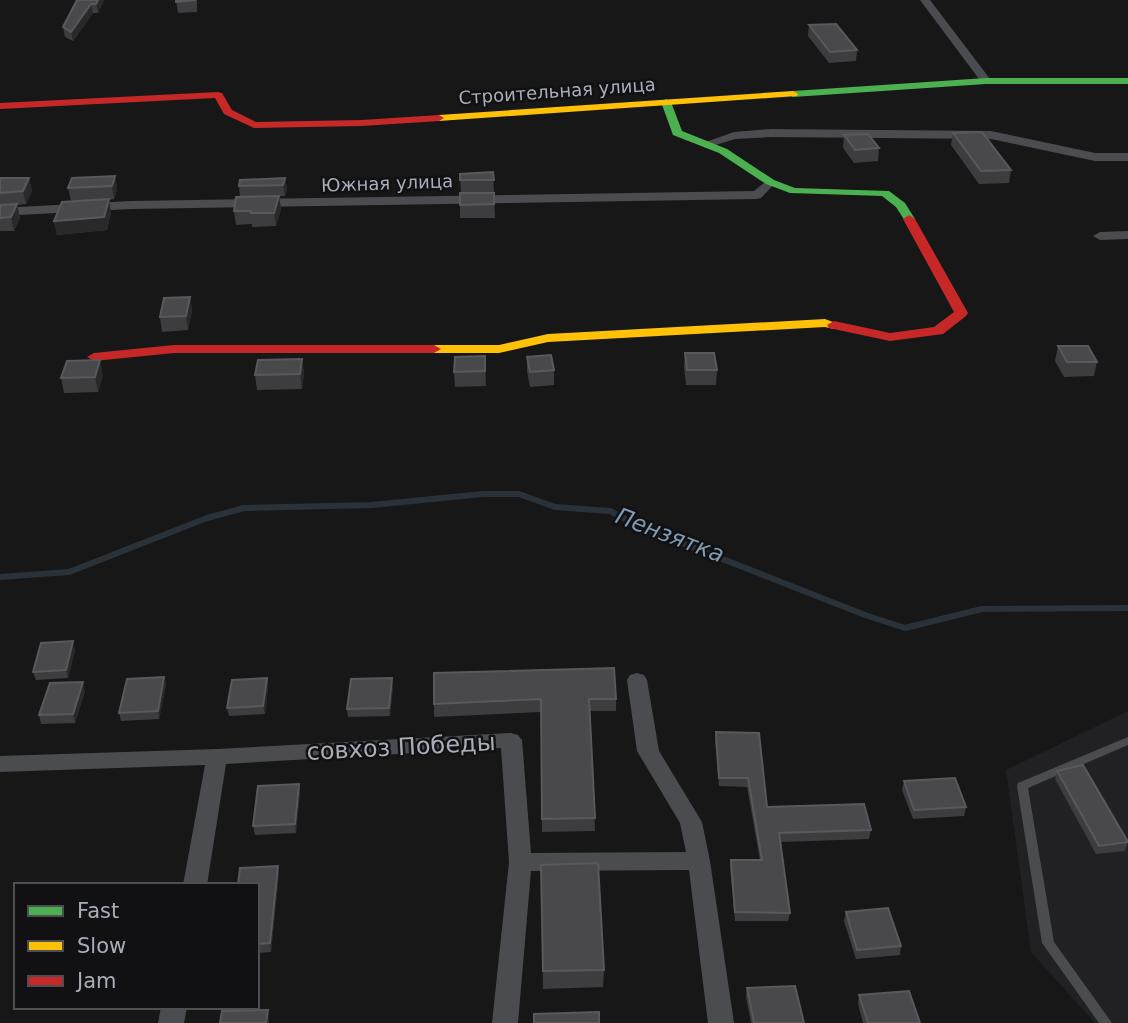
<svg xmlns="http://www.w3.org/2000/svg" width="1128" height="1023" font-family="'DejaVu Sans',sans-serif">
<style>
.built{fill:#212123}
.lines{fill:none;stroke-linecap:round;stroke-linejoin:round}
.stream{stroke:#2a3239;stroke-width:6}
.lane{fill:#4b4c50;fill-rule:evenodd}
.street{fill:#4b4c50;fill-rule:evenodd}
.fast{fill:#4caf50;fill-rule:evenodd}
.slow{fill:#ffc107;fill-rule:evenodd}
.jam{fill:#c62828;fill-rule:evenodd}
.wall{fill:#3d3d3f}
.shaded-wall{fill:#29292a}
.building{fill:#49494c;stroke:#58595d;stroke-width:2}
.labels{text-anchor:middle;dominant-baseline:central;stroke-width:5;stroke-linejoin:round;paint-order:stroke}
.far-street-label{font-size:18px;fill:#a8adb8;stroke:#111113}
.water-label{font-size:23px;font-style:italic;fill:#7f9bb3;stroke:#111113}
.near-street-label{font-size:24px;fill:#a8adb8;stroke:#111113}
</style>
<rect width="100%" height="100%" fill="#171717"/>
<polygon class="built" points="1128,711 1128,1023 1095,1023 1031,952 1006,770"/>
<g class="lines">
<polyline class="stream" points="0,577 69,572 207,518 244,508 372,505 483,494 519,494 555,507 610,511 641,527 865,615 905,628 982,609 1128,608"/>
<polygon class="lane" points="1128,737 1128,745 1028,788 1054,942 1112,1023 1099,1023 1042,943 1017,786 1018,783"/>
<g class="street">
<polygon points="920,0 930,0 990,79 990,83 982,83"/>
<polygon points="771,129 991,131 1095,153 1128,153 1128,161 1095,161 991,139 771,137 735,139 706,148 700,144 734,132"/>
<polygon points="770,178 776,182 761,198 757,199 131,209 0,216 0,208 131,201 754,191"/>
<polygon points="1128,231 1128,239 1100,240 1093,236 1100,232"/>
<polygon points="637,673 644,675 647,680 659,751 702,822 710,861 734,1023 708,1023 689,870 531,871 518,1023 492,1023 509,862 501,748 226,764 207,885 183,885 205,765 0,772 0,756 217,749 511,733 518,735 522,740 531,853 686,852 680,823 637,751 627,680 630,675"/>
<polygon points="161,1007 187,1007 184,1023 158,1023"/>
</g>
<g class="fast">
<polygon points="986,78 1128,78 1128,84 986,84 793,97 788,94 793,91"/>
<polygon points="666,99 671,102 682,131 727,149 774,180 795,188 889,191 905,203 915,219 909,223 905,221 896,207 882,196 790,193 766,184 719,153 673,135 661,102"/>
</g>
<g class="slow">
<polygon points="793,91 798,94 797,96 439,121 434,118 439,115"/>
<polygon points="825,319 841,325 834,329 825,327 548,342 499,353 434,353 427,349 434,345 499,345 548,334"/>
</g>
<g class="jam">
<polygon points="218,92 222,93 232,110 256,122 362,120 439,115 444,118 439,121 362,126 254,128 224,114 215,98 0,109 0,103"/>
<polygon points="909,215 915,219 968,313 966,316 943,334 890,341 829,328 827,325 834,321 890,333 934,327 954,312 903,219"/>
<polygon points="174,345 434,345 441,349 434,353 174,353 94,361 87,357 94,353"/>
</g>
</g>
<g class="wall">
<polygon points="77,0 104,0 98,13 93,13 73,41 65,37 63,27"/>
<polygon points="176,0 197,0 197,12 178,13"/>
<polygon points="809,25 857,50 856,61 829,63 808,36"/>
<polygon points="953,133 1011,170 1009,183 979,184 951,145"/>
<polygon points="844,135 879,148 878,161 854,163 843,148"/>
<polygon points="493,172 494,193 461,193 460,174"/>
<polygon points="115,176 117,189 114,199 109,200 111,213 107,230 57,235 54,221 71,201 68,188"/>
<polygon points="0,178 29,178 32,191 26,204 17,205 20,218 14,231 0,231"/>
<polygon points="285,178 287,189 285,196 240,197 239,186"/>
<polygon points="494,193 495,218 460,218 460,205"/>
<polygon points="279,196 281,209 276,226 252,227 252,224 236,225 234,211"/>
<polygon points="190,297 192,311 188,330 162,332 160,317"/>
<polygon points="1058,346 1097,362 1094,376 1064,377 1055,361"/>
<polygon points="685,353 717,370 716,385 686,385 684,368"/>
<polygon points="485,356 486,386 455,387 454,372"/>
<polygon points="527,357 554,370 554,385 530,387 527,371"/>
<polygon points="302,359 304,373 302,389 257,390 255,375"/>
<polygon points="103,375 98,392 64,393 61,378"/>
<polygon points="75,650 68,678 36,680 33,672"/>
<polygon points="434,673 616,699 616,711 590,711 595,831 542,832 541,712 434,717"/>
<polygon points="164,677 166,685 159,719 121,721 119,713"/>
<polygon points="267,678 268,687 265,714 229,716 227,708"/>
<polygon points="393,687 390,716 348,717 347,709"/>
<polygon points="85,691 75,723 41,724 39,715"/>
<polygon points="716,732 759,733 767,807 871,830 869,839 781,842 790,913 788,921 735,921 730,868 731,860 760,860 747,787 719,786 715,741"/>
<polygon points="1057,771 1128,842 1125,851 1096,854 1055,779"/>
<polygon points="904,781 966,807 964,816 913,819 902,790"/>
<polygon points="299,784 300,792 296,833 255,835 253,826"/>
<polygon points="541,865 604,970 603,987 543,989"/>
<polygon points="279,875 271,952 257,953 257,885"/>
<polygon points="846,912 901,946 900,955 856,959 844,921"/>
<polygon points="747,988 804,1023 751,1023 746,997"/>
<polygon points="859,995 920,1023 863,1023 858,1004"/>
</g>
<g class="shaded-wall">
<polygon points="98,0 104,0 98,13 96,4"/>
<polygon points="91,4 93,13 73,41 71,32"/>
<polygon points="115,176 117,189 114,199 112,186"/>
<polygon points="29,178 32,191 26,204 23,191"/>
<polygon points="285,178 287,189 285,196 283,185"/>
<polygon points="279,196 281,209 276,226 274,213"/>
<polygon points="109,199 111,213 107,230 57,235 54,221"/>
<polygon points="17,204 20,218 14,231 11,217"/>
<polygon points="190,297 192,311 188,330 186,316"/>
<polygon points="302,359 304,373 302,389 300,374"/>
<polygon points="100,360 103,375 98,392 95,377"/>
<polygon points="73,641 75,650 68,678 66,670"/>
<polygon points="164,677 166,685 159,719 158,711"/>
<polygon points="267,678 268,687 265,714 263,706"/>
<polygon points="392,678 393,687 390,716 389,708"/>
<polygon points="83,682 85,691 75,723 73,714"/>
<polygon points="299,784 300,792 296,833 295,824"/>
<polygon points="278,866 279,875 271,952 270,943"/>
<polygon points="268,1010 269,1019 269,1023 266,1023"/>
</g>
<g class="building">
<polygon points="77,0 98,0 96,4 91,4 71,32 63,27"/>
<polygon points="176,0 196,0 176,2"/>
<polygon points="836,24 857,50 830,52 809,25"/>
<polygon points="982,132 1011,170 981,171 953,133"/>
<polygon points="868,134 879,148 855,150 844,135"/>
<polygon points="493,172 494,180 460,180 460,174"/>
<polygon points="115,176 112,186 68,188 72,178"/>
<polygon points="0,178 29,178 23,191 0,193"/>
<polygon points="285,178 283,185 239,186 240,180"/>
<polygon points="460,193 494,193 494,204 460,205"/>
<polygon points="279,196 274,213 251,213 251,211 234,211 236,197"/>
<polygon points="109,199 104,217 54,221 62,202"/>
<polygon points="17,204 11,217 0,218 0,205"/>
<polygon points="190,297 186,316 160,317 164,298"/>
<polygon points="1058,346 1088,346 1097,362 1067,362"/>
<polygon points="685,353 714,353 717,370 687,370"/>
<polygon points="551,355 554,370 530,372 527,357"/>
<polygon points="485,356 485,371 454,372 455,357"/>
<polygon points="302,359 300,374 255,375 258,360"/>
<polygon points="100,360 95,377 61,378 67,361"/>
<polygon points="73,641 66,670 33,672 41,643"/>
<polygon points="614,668 616,699 589,699 595,818 542,819 541,699 434,704 434,673"/>
<polygon points="164,677 158,711 119,713 127,679"/>
<polygon points="267,678 263,706 227,708 232,680"/>
<polygon points="392,678 389,708 347,709 351,679"/>
<polygon points="83,682 73,714 39,715 50,683"/>
<polygon points="716,732 759,733 767,807 864,804 871,830 779,833 790,913 735,912 731,860 762,860 748,778 719,778"/>
<polygon points="1083,765 1128,842 1099,846 1057,771"/>
<polygon points="955,778 966,807 914,810 904,781"/>
<polygon points="299,784 295,824 253,826 258,786"/>
<polygon points="598,863 604,970 543,971 541,865"/>
<polygon points="278,866 270,943 257,944 257,885 238,885 240,868"/>
<polygon points="888,908 901,946 857,950 846,912"/>
<polygon points="795,986 804,1023 754,1023 747,988"/>
<polygon points="909,991 920,1023 868,1023 859,995"/>
<polygon points="268,1010 266,1023 220,1023 222,1011"/>
<polygon points="599,1012 599,1023 534,1023 534,1014"/>
</g>
<g class="labels">
<g class="far-street-label">
<text transform="translate(557 91) rotate(-4)">Строительная улица</text>
<text transform="translate(387 183) rotate(-2)">Южная улица</text>
</g>
<g class="water-label">
<text transform="translate(670 535) rotate(21)">Пензятка</text>
</g>
<g class="near-street-label">
<text transform="translate(401 747) rotate(-3)">совхоз Победы</text>
</g>
</g>
<rect x="14" y="883" width="245" height="126" fill="#111113" stroke="#4d4f55" stroke-width="2"/>
<rect x="28" y="906" width="35" height="10" fill="#4caf50" stroke="#4d4f55" stroke-width="2"/>
<text x="77" y="918" font-size="21" fill="#a8adb8">Fast</text>
<rect x="28" y="941" width="35" height="10" fill="#ffc107" stroke="#4d4f55" stroke-width="2"/>
<text x="77" y="953" font-size="21" fill="#a8adb8">Slow</text>
<rect x="28" y="976" width="35" height="10" fill="#c62828" stroke="#4d4f55" stroke-width="2"/>
<text x="77" y="988" font-size="21" fill="#a8adb8">Jam</text>
</svg>
